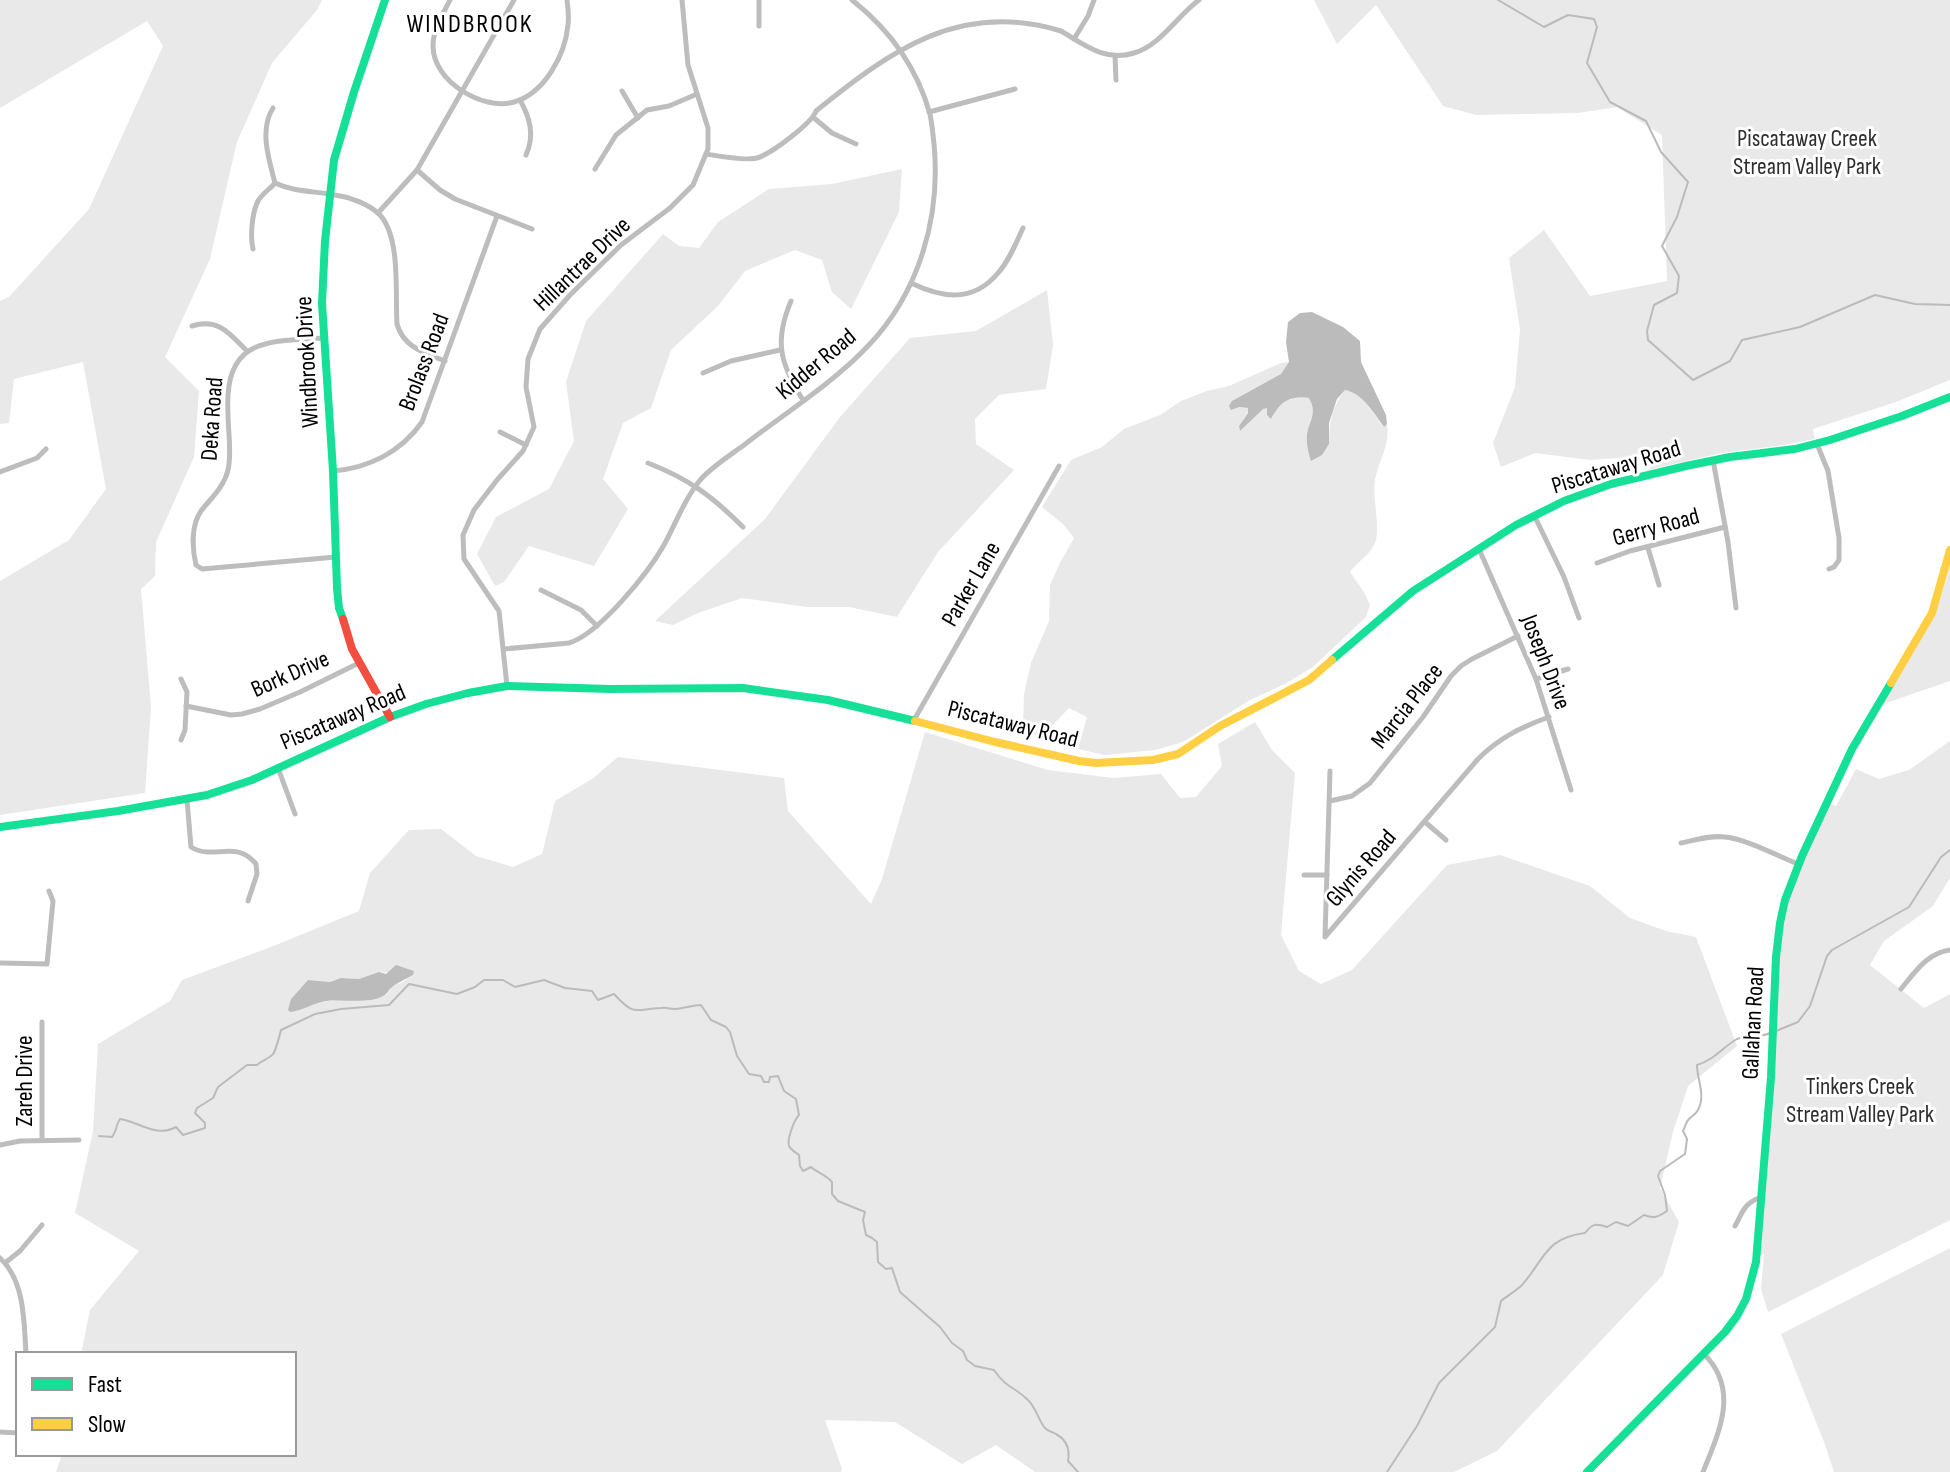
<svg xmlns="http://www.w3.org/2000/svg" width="1950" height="1472" font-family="'Sofia Sans Condensed',sans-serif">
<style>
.green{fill:#e9e9e9;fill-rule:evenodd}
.water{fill:#bbb}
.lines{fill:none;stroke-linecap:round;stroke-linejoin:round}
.stream{stroke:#bbb;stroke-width:2}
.street{stroke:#bdbdbd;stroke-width:5}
.fast{stroke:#16e098;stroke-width:8}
.slow{stroke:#ffcf43;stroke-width:8}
.jam{stroke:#f24e42;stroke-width:8}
.labels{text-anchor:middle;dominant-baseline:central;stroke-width:6;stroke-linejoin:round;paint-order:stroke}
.park-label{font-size:24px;fill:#2e2e2e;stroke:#fff}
.street-label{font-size:24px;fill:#000;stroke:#fff}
.neighbourhood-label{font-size:26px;letter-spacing:2px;fill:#000;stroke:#fff}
</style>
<rect width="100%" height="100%" fill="#fff"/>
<g class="green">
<polygon points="0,0 322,0 317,10 272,63 237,142 210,259 165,357 199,391 194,457 156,542 155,576 141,589 151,707 145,793 0,815 0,581 69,540 106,489 83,362 14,379 9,423 0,424 0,301 9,297 89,209 163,46 147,21 0,108"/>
<polygon points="1314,0 1950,0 1950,380 1896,402 1813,429 1815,439 1783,445 1722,453 1648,470 1661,455 1590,460 1535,453 1501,467 1493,443 1515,387 1520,330 1509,258 1544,230 1590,296 1667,281 1662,135 1617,107 1578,113 1476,115 1443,106 1376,5 1337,44"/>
<polygon points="902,169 899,212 851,309 832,292 822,260 795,250 745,271 718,306 671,350 651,408 623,423 603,479 628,509 594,566 529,546 504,582 495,586 477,554 496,517 549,489 574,441 566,382 586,321 663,234 679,246 699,248 718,222 769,189 832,184"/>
<polygon points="1047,290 1053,345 1046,389 999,395 975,419 976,444 1014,470 938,552 897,617 849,607 807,607 742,598 698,613 673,625 655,621 765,519 840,417 910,338 976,331"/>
<path d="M1289,362L1281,374L1262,386L1239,407L1248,408V412L1239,426L1240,431L1262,409L1267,407L1271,418C1281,401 1289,397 1309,398C1316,411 1312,416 1308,429C1305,440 1308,451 1312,461L1329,444C1329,424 1332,406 1345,390C1362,393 1374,413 1383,427L1387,424C1390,447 1379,458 1375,480C1372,499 1381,527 1375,543C1370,555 1357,562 1350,572L1364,592L1370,605L1366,617L1313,667L1285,684L1250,700L1183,742L1155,750L1105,755L1078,749L1087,717L1069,708L1041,737L1023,730L1024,694L1031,663L1049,621L1050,585L1060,563L1074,538L1063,524L1042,507L1071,460L1102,447L1124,429L1160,415L1181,401L1207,391L1229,386L1281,363Z"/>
<polygon points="1950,566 1950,681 1883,704 1881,703 1931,620 1940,600"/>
<path d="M1255,722L1272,750L1295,773L1281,935L1299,971L1321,984L1352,970L1447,865L1500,855L1590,886L1630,918L1666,931L1696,937L1737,1046L1688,1086L1673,1132L1660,1188L1679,1222L1663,1275L1497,1451L1454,1472H1035L996,1445L962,1464L895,1422L825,1420L842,1469L841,1472H56L62,1454H294V1354H81L90,1310L139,1251L75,1213L93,1131L98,1044L170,1001L182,980L271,947L359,911L370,873L409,830L441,829L476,856L513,867L542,854L555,801L592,779L618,757L784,778L788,811L871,904L882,879L925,732L1048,770L1113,778L1161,774L1180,798L1196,797L1222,766L1218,744ZM379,972L413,975L401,983L393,985L387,994L375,999H348L320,1002L310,1005L291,999L308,980L330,982L341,978L359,979Z"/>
<polygon points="1950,741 1950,878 1933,906 1884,941 1870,965 1924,1008 1950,994 1950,1220 1768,1312 1761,1289 1764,1254 1759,1256 1780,946 1784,904 1829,803 1836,806 1856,769 1879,779 1909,770"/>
<polygon points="1950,1248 1950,1472 1834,1472 1824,1442 1781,1334"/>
</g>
<g class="water">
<path d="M1312,312L1343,327L1360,341L1361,362L1386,415L1387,424L1384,427C1374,413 1362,393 1345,390L1337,399L1329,423V444L1322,455L1311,461C1308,451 1305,440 1308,429C1312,417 1316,411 1309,398C1289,396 1281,401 1271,419L1267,415V408L1263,409L1240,431L1239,426L1248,413V408L1239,407L1231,410L1229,406L1232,401L1281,374L1289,362L1286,342L1288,322L1300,313Z"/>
<path d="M396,965L414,971L413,975C408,978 395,984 392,987C386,992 390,992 383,996C370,1004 342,999 326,1001C313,1003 302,1011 290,1012L288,1010L291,999L308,980L330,982L341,978L359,979L379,972L386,974Z"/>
</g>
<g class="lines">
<g class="stream">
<polyline points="1498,0 1544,27 1568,15 1594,19 1597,27 1587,63 1610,102 1646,121 1661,152 1688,182 1677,217 1662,246 1679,276 1677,293 1654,305 1647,331 1648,340 1693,380 1730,361 1742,340 1800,327 1875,295 1915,304 1950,305"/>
<polyline points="1776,1031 1798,1022 1810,1006 1827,956 1832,950 1909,907 1941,857 1950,850"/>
<path d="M99,1136L112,1137C117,1131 116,1124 120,1119C140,1122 156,1138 176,1127L183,1135L205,1128V1123L195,1113L197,1108L213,1098L218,1087L247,1065H257C261,1061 270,1058 273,1054C275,1052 280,1034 281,1030L315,1014L341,1009L389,1005L409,984L457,994L475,987L484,980H503L515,987L544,980L565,988L592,991L598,1000L614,994C635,1017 634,1009 661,1008C670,1007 666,1009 675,1009C683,1009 692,1005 701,1005L711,1020L726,1027L730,1032L737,1056L749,1074L761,1076L764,1082H769L770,1077L778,1076L784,1091L796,1099L799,1115C794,1120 787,1139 789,1146C791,1150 795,1152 799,1155L800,1166L803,1171L811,1167C818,1173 826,1175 832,1182V1194L838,1201L865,1212L863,1220L866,1235L872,1238L877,1242L878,1262L886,1269L892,1268L900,1292L940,1327L952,1343L963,1351L967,1360L975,1366L994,1370C1006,1388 1015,1387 1028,1400C1037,1409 1039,1422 1045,1428C1049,1432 1051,1431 1056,1434C1067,1440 1070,1450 1068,1461L1078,1472"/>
<path d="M1387,1472L1417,1426L1439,1383L1495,1327L1501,1301C1507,1296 1516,1291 1522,1285C1545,1259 1545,1238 1585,1233C1592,1224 1595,1223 1607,1227L1616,1222L1628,1226L1644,1215C1654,1219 1658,1217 1667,1211L1665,1195L1658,1176L1660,1171L1685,1154L1687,1139L1683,1131C1685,1127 1686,1122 1689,1119C1692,1116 1696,1114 1698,1110C1706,1095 1697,1080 1697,1065C1714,1060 1723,1047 1737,1039C1748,1034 1760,1038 1770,1033"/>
</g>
<g class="street">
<path d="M450,0C443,14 433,29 433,46C433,81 482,111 514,102C545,93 565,55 568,25C569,17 568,8 567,0"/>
<polyline points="759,0 759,26"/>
<polyline points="1074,39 1088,16 1094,0"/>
<polyline points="1115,56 1116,80"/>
<polyline points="622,91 638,118"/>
<path d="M520,100C530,118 535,135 526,155"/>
<path d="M273,108C259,130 269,160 275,183C294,192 315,191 335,195C350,197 369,204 380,215C401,238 395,294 397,324C403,347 425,353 445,361"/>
<polyline points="929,112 1015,89"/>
<polyline points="814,118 832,133 856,144"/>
<path d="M706,154C718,156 746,161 757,158C771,154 812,123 816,111C890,51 960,0 1061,31C1085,45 1105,62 1134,53C1161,45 1177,16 1199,0"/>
<polyline points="595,169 616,135 647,110 669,106 697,94"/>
<polyline points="417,170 440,190 455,199 532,229"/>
<polyline points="378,213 417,170 514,0"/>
<path d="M253,249C250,237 252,215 257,203C260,195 269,190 275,183"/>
<path d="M911,283C942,298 973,303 998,273C1009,261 1016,243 1023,228"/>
<path d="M791,301C774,341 780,364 803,400"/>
<path d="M192,326C219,318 229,333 247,351"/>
<path d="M325,338C264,341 224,339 228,414C228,431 232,453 228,470C224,487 211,498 201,511C191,525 192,548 196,565L202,569L336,557"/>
<polyline points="703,373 731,361 780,350"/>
<polyline points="500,432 526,445"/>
<polyline points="1817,444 1828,471 1839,538 1839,560 1834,567 1829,569"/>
<polyline points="1713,460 1728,542 1736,608"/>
<path d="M648,463C689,479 712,496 743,527"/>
<path d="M333,471C369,468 401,452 422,422L497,216"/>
<polyline points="0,472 37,458 46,449"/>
<polyline points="1535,517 1564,577 1579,618"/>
<polyline points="1648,548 1659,585"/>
<polyline points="1479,549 1536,679 1571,790"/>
<polyline points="1597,563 1630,551 1725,527"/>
<polyline points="541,590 581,610 597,626"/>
<path d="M504,649L569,643C599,634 648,573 664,545C676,523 685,498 701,479C713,466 729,456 744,445C785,413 832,384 868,346C919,293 941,217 934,144C933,134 932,124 930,114C917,68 889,29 852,0"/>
<polyline points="1536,679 1568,669"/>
<polyline points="507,686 499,611 464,559 463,535 474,510 497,480 523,451 534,427 526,387 528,359 540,329 570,295 621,245 670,208 693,185 708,149 708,128 688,65 682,0"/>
<polyline points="186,706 231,715 242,714 260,709 300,692 359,663"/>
<polyline points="914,720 1059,466"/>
<polyline points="181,740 185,730 187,692 181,679"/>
<polyline points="278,768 295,814"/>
<path d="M1330,771L1325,937L1478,759C1499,738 1521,727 1549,717"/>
<path d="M187,800L191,847C213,861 236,839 256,864L257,874L248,901"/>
<polyline points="1330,801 1352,796 1370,783 1423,717 1451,676 1461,666 1472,659 1518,636"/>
<polyline points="1425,822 1446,840"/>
<path d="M1681,843C1696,840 1710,835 1725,837C1746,839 1778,856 1798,864"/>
<polyline points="1304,875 1327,875"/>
<polyline points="0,963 47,964 53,901 49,891"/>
<path d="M1901,989C1915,972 1927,953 1950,950"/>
<polyline points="42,1022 42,1140"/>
<polyline points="0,1145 20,1141 79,1140"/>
<path d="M1735,1226C1743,1212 1743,1204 1761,1197"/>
<path d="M0,1258C25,1281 24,1322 26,1354"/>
<polyline points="5,1263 20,1251 42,1225"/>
<polyline points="0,1432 18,1433"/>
<path d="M1703,1472C1719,1432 1740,1390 1704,1354"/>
</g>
<g class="fast">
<polyline points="343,619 339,608 337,588 333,471 322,303 325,241 334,160 354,92 385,0"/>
<polyline points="1332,660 1413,591 1516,525 1564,501 1611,484 1686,466 1730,457 1795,449 1830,440 1902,416 1950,397"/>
<polyline points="0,827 118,811 207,795 252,780 390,717 426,704 468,693 507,686 610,689 743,688 828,700 915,721"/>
<polyline points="1587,1472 1725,1332 1737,1316 1746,1299 1756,1262 1771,1077 1776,957 1780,923 1785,900 1802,856 1852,749 1891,683"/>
</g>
<g class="slow">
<polyline points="1891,683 1932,613 1950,550"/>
<polyline points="915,721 995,742 1079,761 1096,763 1153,760 1178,754 1220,726 1309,680 1332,660"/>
</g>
<polyline class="jam" points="343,619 352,649 390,717"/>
</g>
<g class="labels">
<g class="park-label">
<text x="1807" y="138">Piscataway Creek<tspan x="1807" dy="28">Stream Valley Park</tspan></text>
<text x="1860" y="1086">Tinkers Creek<tspan x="1860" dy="28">Stream Valley Park</tspan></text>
</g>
<g class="street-label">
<text transform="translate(582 264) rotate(-44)">Hillantrae Drive</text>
<text transform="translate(307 362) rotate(-93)">Windbrook Drive</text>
<text transform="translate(424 362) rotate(-69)">Brolass Road</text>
<text transform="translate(816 364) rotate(-40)">Kidder Road</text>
<text transform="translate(212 419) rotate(-86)">Deka Road</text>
<text transform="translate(1616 467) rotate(-17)">Piscataway Road</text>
<text transform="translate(1656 527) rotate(-15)">Gerry Road</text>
<text transform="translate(971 584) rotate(-60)">Parker Lane</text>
<text transform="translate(1546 662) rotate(69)">Joseph Drive</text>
<text transform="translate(290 674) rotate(-24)">Bork Drive</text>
<text transform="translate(1407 706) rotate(-52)">Marcia Place</text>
<text transform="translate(343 717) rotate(-23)">Piscataway Road</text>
<text transform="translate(1013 724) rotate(14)">Piscataway Road</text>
<text transform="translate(1361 868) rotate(-49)">Glynis Road</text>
<text transform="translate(1753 1023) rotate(-87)">Gallahan Road</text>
<text transform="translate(24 1081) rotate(-90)">Zareh Drive</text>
</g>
<g class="neighbourhood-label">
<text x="470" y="24">WINDBROOK</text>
</g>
</g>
<rect x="16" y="1352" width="280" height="104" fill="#ffffff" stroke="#999999" stroke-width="2"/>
<rect x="32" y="1378" width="40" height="12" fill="#16e098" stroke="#999999" stroke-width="2"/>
<text x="88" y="1392" font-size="24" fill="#000000">Fast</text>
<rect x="32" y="1418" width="40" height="12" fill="#ffcf43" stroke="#999999" stroke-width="2"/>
<text x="88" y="1432" font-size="24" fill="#000000">Slow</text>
</svg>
